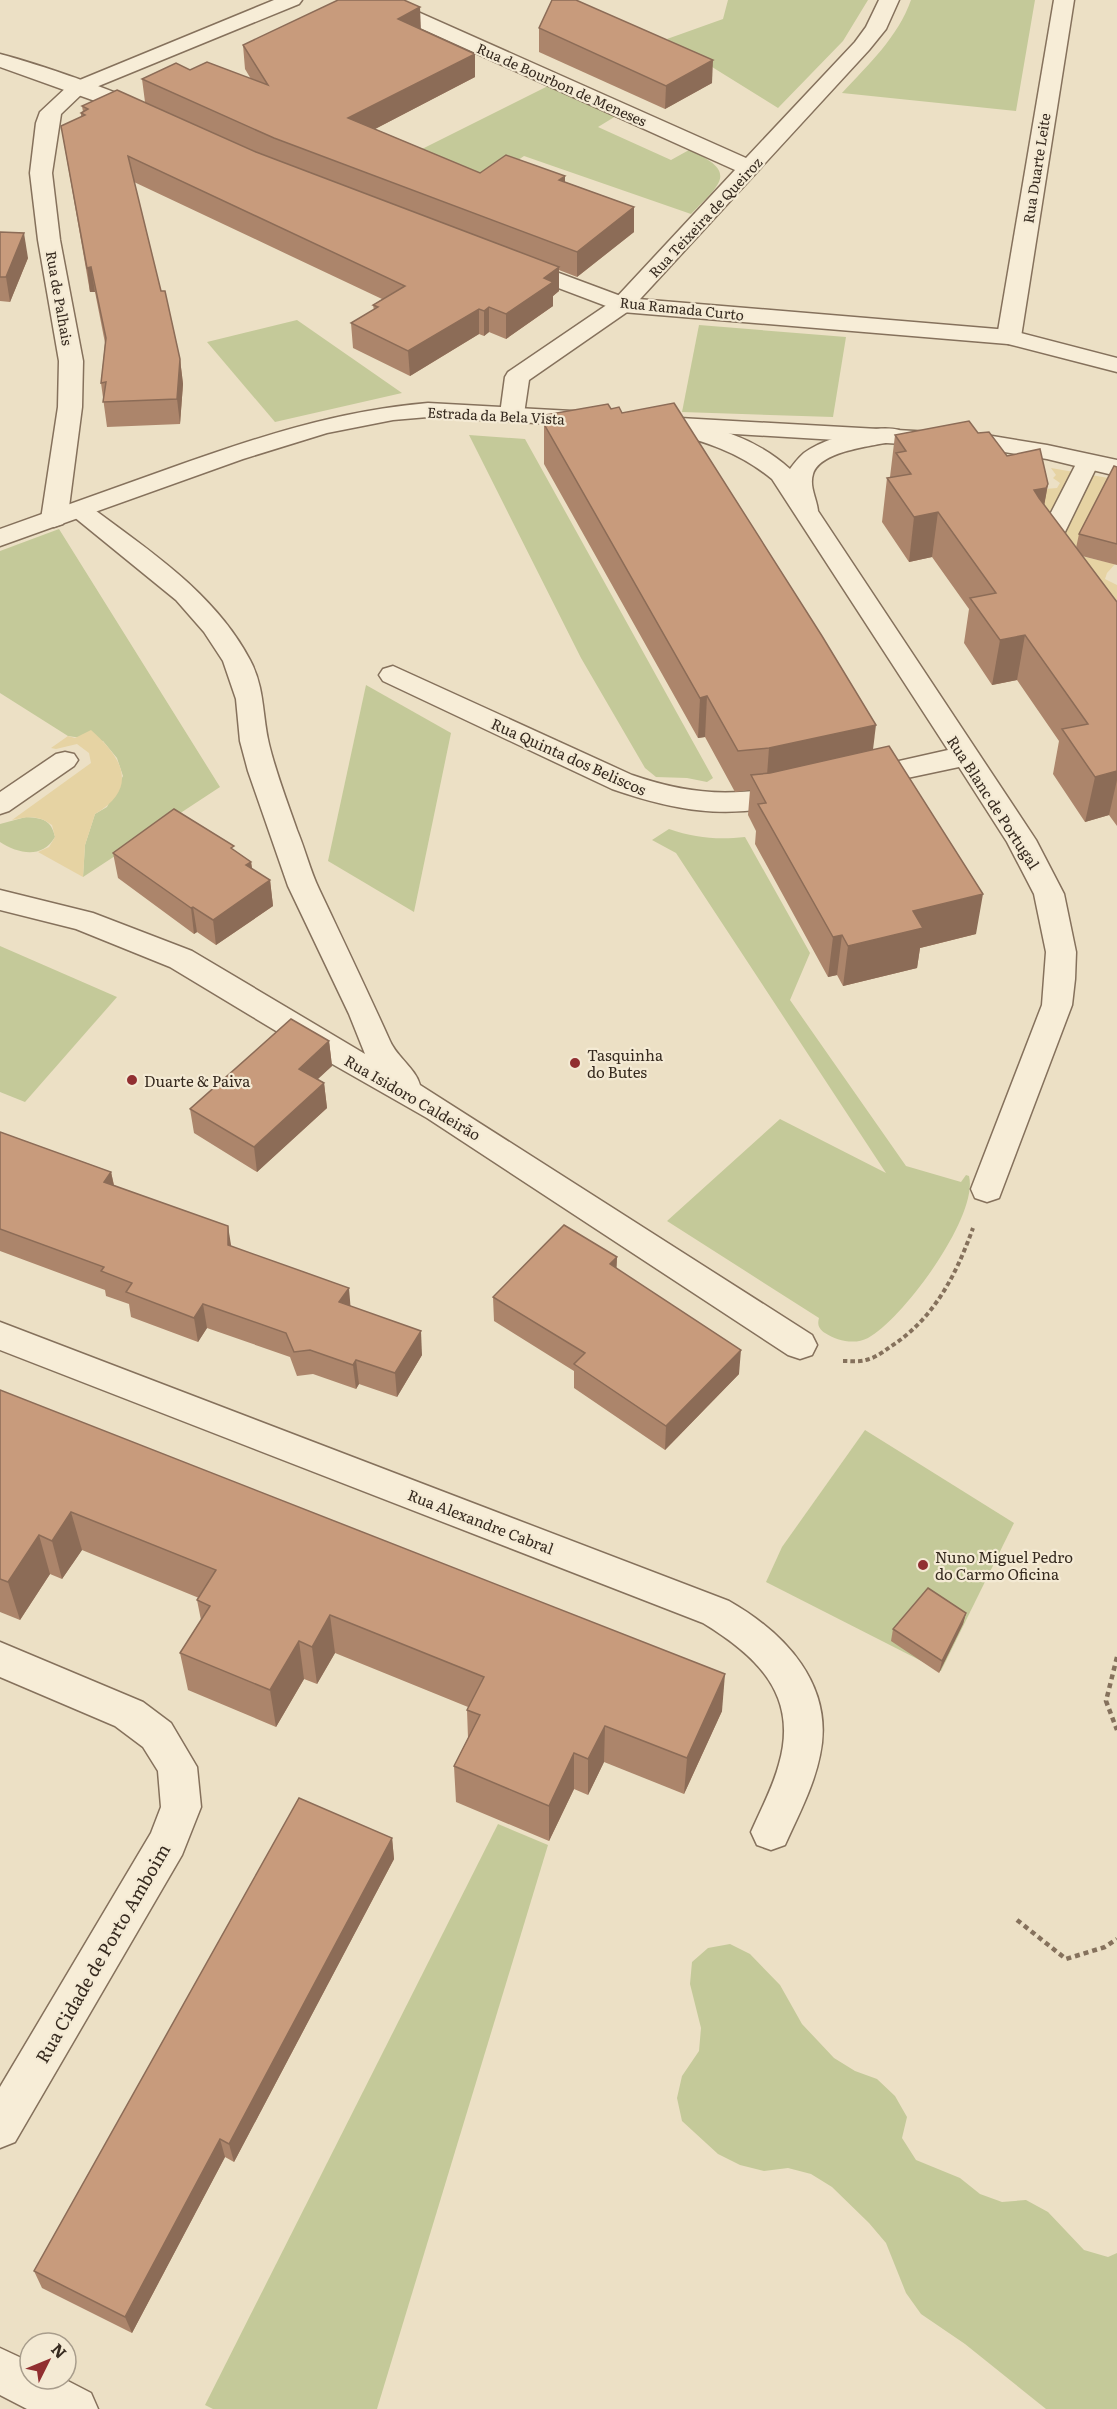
<svg xmlns="http://www.w3.org/2000/svg" width="1117" height="2409" font-family="Literata,serif">
<style>
.green{fill:#c4c999}
.sand{fill:#e6d3a3}
.lines{fill:none;stroke-linecap:round;stroke-linejoin:round}
.service-casing{stroke:#85715c;stroke-width:3}
.minor-casing{stroke:#85715c;stroke-width:3}
.tertiary-casing{stroke:#85715c;stroke-width:3}
.path-far1{stroke:#85715c;stroke-width:4;stroke-dasharray:4.5 3;stroke-linecap:butt}
.path{stroke:#85715c;stroke-width:4.5;stroke-dasharray:5 4;stroke-linecap:butt}
.service{fill:#f7edd7;fill-rule:evenodd}
.minor{fill:#f7edd7;fill-rule:evenodd}
.tertiary{fill:#f7edd7;fill-rule:evenodd}
.wall{fill:#ac856b}
.shaded-wall{fill:#8c6c57}
.building{fill:#c89b7c;stroke:#8c6c57;stroke-width:1.5}
.poi-dot{fill:#912f31;stroke:#f4ead4;stroke-width:2}
.labels{text-anchor:middle;dominant-baseline:central;stroke-width:4.5;stroke-linejoin:round;paint-order:stroke}
.far-street-label{font-size:14px;fill:#362a1f;stroke:#f4ead4}
.street-label{font-size:15px;fill:#362a1f;stroke:#f4ead4}
.poi-label{font-size:15px;fill:#362a1f;stroke:#f4ead4;text-anchor:start}
.near-street-label{font-size:18px;fill:#362a1f;stroke:#f4ead4}
</style>
<rect width="100%" height="100%" fill="#ece0c5"/>
<g class="green">
<polygon points="728,0 868,0 843,41 778,108 667,39 723,19"/>
<path d="M911,0H1035L1016,111L842,93C868,65 898,37 911,0Z"/>
<path d="M548,86L616,116L598,127L671,160L689,150C739,172 721,183 691,214L524,156L479,187L406,157Z"/>
<polygon points="297,320 402,393 275,422 207,342"/>
<polygon points="699,325 846,337 833,417 682,412"/>
<polygon points="469,435 525,439 713,778 707,782 687,778 656,777 645,768 581,658"/>
<polygon points="59,529 220,787 83,877 85,845 95,814 107,807 123,776 117,758 103,741 68,736 0,693 0,551"/>
<polygon points="366,685 451,733 414,912 328,861"/>
<path d="M26,817C43,818 51,820 55,837C42,859 19,854 0,842V824Z"/>
<path d="M669,829C695,838 718,840 745,837L810,953L790,1000L906,1166L961,1182L966,1175L969,1176C979,1216 903,1319 868,1338C855,1345 837,1341 825,1333C819,1329 817,1325 819,1318L667,1221L780,1119L886,1173L676,853L652,840Z"/>
<polygon points="0,946 117,997 25,1102 0,1092"/>
<polygon points="865,1430 1014,1523 941,1671 766,1582 782,1547"/>
<polygon points="498,1824 548,1845 377,2409 213,2409 205,2405"/>
<polygon points="730,1944 750,1954 780,1985 802,2024 834,2058 855,2071 877,2079 895,2096 907,2117 902,2138 916,2160 960,2178 980,2194 1002,2202 1026,2200 1048,2212 1084,2250 1108,2257 1117,2253 1117,2409 1046,2409 965,2344 921,2314 906,2293 886,2243 869,2223 832,2187 811,2174 788,2168 764,2171 740,2165 718,2154 682,2121 677,2098 682,2076 699,2051 701,2028 690,1984 692,1962 708,1948"/>
</g>
<g class="sand">
<polygon points="1051,468 1114,479 1081,556 1115,564 1107,573 1105,579 1117,585 1117,629 1020,491 1057,488 1060,483 1053,478 1056,475"/>
<path d="M91,730C123,758 139,788 95,814L85,845L83,877L38,852L49,847L55,837L52,825C39,815 28,816 12,820L91,763L89,753L77,744L56,749L51,748L68,736L75,738Z"/>
</g>
<g class="lines">
<g class="service-casing">
<g id="service">
<polygon points="1088,455 1096,457 1099,462 1063,536 1063,548 1069,559 1065,564 1057,566 1049,564 1039,548 1039,536 1077,462 1080,457"/>
<polygon points="65,752 74,754 78,760 74,766 9,811 0,814 0,792 56,754"/>
</g>
</g>
<g class="minor-casing">
<g id="minor">
<path d="M274,0H302L299,4L84,92L61,114L52,173L60,240L83,361L82,407L69,507L79,502L88,505C147,549 215,593 250,660C265,688 262,715 269,744C276,773 287,801 297,830C305,849 310,870 319,889C343,940 367,990 390,1041C397,1057 416,1069 420,1085L812,1335L817,1345L812,1355L800,1359L788,1355L427,1118L306,1049L170,967L76,929L0,910V890L93,913L192,951L365,1054L349,1014L288,886L248,771L240,741L236,699L223,661L204,632L176,600L68,512L63,524L54,527L45,524L41,519L58,407L59,361L38,240L30,173L36,123L40,112L70,84Z"/>
<polygon points="364,0 391,0 746,158 855,42 866,27 879,0 899,0 886,29 869,50 630,310 529,380 524,414 521,419 512,421 503,419 500,414 505,377 508,372 614,300 735,170 367,4"/>
<polygon points="1054,0 1074,0 1021,337 1017,342 1009,344 1001,342 997,337"/>
<path d="M670,418C714,426 756,438 790,469C796,461 801,454 810,449C830,437 877,424 899,430L902,435L899,440C878,446 821,449 813,474C809,487 817,499 818,511L1036,840L1064,894L1076,952L1075,979L1072,1005L999,1198L987,1202L975,1198L971,1189L1042,1005L1046,952L1034,894L1007,842L959,767L860,788L850,786L846,779L850,772L948,750L772,479C738,451 703,441 661,430L658,425L661,420Z"/>
<path d="M393,666L632,775C690,795 732,797 792,785L802,788L806,795L802,802L792,805C722,818 679,812 612,789L383,681L379,675L383,669Z"/>
<path d="M0,1322L729,1601C785,1633 835,1685 820,1755C814,1786 798,1816 785,1845L771,1850L757,1845L751,1832C761,1809 773,1787 779,1764C799,1695 757,1656 703,1623L0,1350Z"/>
<polygon points="0,1642 143,1702 171,1723 197,1767 201,1807 182,1855 15,2142 0,2148 0,2087 151,1833 161,1807 158,1771 143,1747 115,1726 0,1677"/>
<polygon points="0,2348 30,2362 30,2379 64,2379 91,2393 98,2409 27,2409 0,2395"/>
</g>
</g>
<g class="tertiary-casing">
<g id="tertiary">
<path d="M0,54C24,60 143,98 154,113L151,118L143,119L135,118L109,106L0,67Z"/>
<polygon points="516,257 626,298 1009,330 1117,358 1117,372 1008,344 622,312 508,269 505,264 508,259"/>
<path d="M428,403L590,412L599,414L602,419L599,424L590,426L428,417L393,420L327,433L243,459L0,546V529C56,509 112,489 168,469C255,438 335,411 428,403Z"/>
<polygon points="644,416 986,435 1047,445 1117,460 1117,476 1047,459 986,449 635,428 632,423 635,418"/>
</g>
</g>
<path class="path-far1" d="M843,1361C850,1361 859,1362 866,1360C875,1358 883,1352 890,1347C934,1319 956,1275 973,1228"/>
<g class="path">
<polyline points="1117,1657 1106,1701 1117,1730"/>
<polyline points="1017,1920 1066,1959 1105,1947 1117,1939"/>
</g>
<use href="#service" class="service"/>
<use href="#minor" class="minor"/>
<use href="#tertiary" class="tertiary"/>
</g>
<g class="wall">
<polygon points="539,28 712,83 665,109 539,52"/>
<polygon points="421,29 475,77 375,129 480,173 565,182 634,207 634,232 577,277 559,270 559,291 553,296 553,306 506,339 489,332 484,336 479,334 410,376 353,348 351,323 374,310 373,305 382,299 134,182 161,291 180,359 183,384 180,424 107,427 101,383 105,343 95,292 90,292 61,126 81,117 81,113 83,112 82,106 145,102 142,79 190,70 251,79 245,69 243,45"/>
<polygon points="0,232 28,258 10,302 0,301"/>
<polygon points="611,409 622,413 873,750 976,934 920,948 917,968 843,986 837,975 828,977 755,844 756,831 748,815 750,790 735,792 705,737 698,738 544,464 544,424 545,424 545,415"/>
<polygon points="978,433 1007,456 1048,484 1044,505 1076,548 1079,534 1117,467 1117,565 1082,556 1117,602 1117,826 1109,815 1085,822 1053,774 1059,741 1017,680 992,685 964,643 969,609 932,557 909,562 882,522 887,478 890,477 895,435"/>
<polygon points="234,850 251,862 252,869 270,880 273,906 216,945 197,932 194,934 118,878 113,853"/>
<polygon points="329,1041 332,1066 317,1079 324,1083 327,1108 257,1172 194,1133 190,1109"/>
<polygon points="0,1132 111,1172 114,1185 231,1246 350,1306 422,1355 397,1397 359,1384 356,1389 313,1374 297,1376 290,1357 207,1328 198,1342 131,1317 129,1304 106,1296 105,1290 0,1251"/>
<polygon points="617,1257 616,1268 739,1374 665,1450 574,1388 574,1371 494,1321 493,1297"/>
<polygon points="0,1390 722,1711 684,1794 604,1762 588,1795 574,1789 549,1841 456,1802 454,1766 468,1738 467,1710 468,1707 335,1653 317,1684 304,1679 276,1727 188,1690 180,1653 201,1620 197,1600 199,1598 82,1550 62,1579 50,1574 20,1620 0,1612"/>
<polygon points="966,1613 963,1624 939,1673 891,1641 893,1629"/>
<polygon points="392,1838 394,1859 234,2162 225,2157 132,2333 42,2288 34,2271"/>
</g>
<g class="shaded-wall">
<polygon points="420,7 421,31 398,19"/>
<polygon points="475,54 475,77 350,142 348,118"/>
<polygon points="713,60 712,83 665,109 666,86"/>
<polygon points="565,176 565,201 559,180"/>
<polygon points="634,207 634,232 577,277 577,252"/>
<polygon points="24,233 28,258 10,302 6,277"/>
<polygon points="91,267 95,292 90,292 87,268"/>
<polygon points="559,267 559,291 553,296 553,306 506,339 506,314 544,278"/>
<polygon points="489,307 489,332 484,336 484,311"/>
<polygon points="479,309 479,334 410,376 408,351"/>
<polygon points="180,359 183,384 180,424 177,399"/>
<polygon points="1048,484 1040,529 1034,490"/>
<polygon points="938,512 932,557 909,562 914,517"/>
<polygon points="1025,635 1017,680 992,685 1000,640"/>
<polygon points="707,696 705,737 698,738 700,698"/>
<polygon points="876,725 871,766 766,789 769,748"/>
<polygon points="1117,771 1117,780 1109,815 1085,822 1095,777"/>
<polygon points="251,862 255,887 246,865"/>
<polygon points="270,880 273,906 216,945 213,920"/>
<polygon points="983,894 976,934 920,948 917,968 843,986 848,946 913,911"/>
<polygon points="193,907 197,932 194,934 191,908"/>
<polygon points="842,935 837,975 828,977 833,937"/>
<polygon points="329,1041 332,1066 302,1094 299,1069"/>
<polygon points="324,1083 327,1108 257,1172 254,1147"/>
<polygon points="111,1172 116,1196 104,1182"/>
<polygon points="228,1226 232,1251 228,1245"/>
<polygon points="617,1257 616,1281 610,1264"/>
<polygon points="349,1288 351,1312 339,1302"/>
<polygon points="203,1304 207,1328 198,1342 194,1318"/>
<polygon points="421,1331 422,1355 397,1397 395,1373"/>
<polygon points="741,1350 739,1374 665,1450 666,1426"/>
<polygon points="356,1360 359,1384 356,1389 353,1365"/>
<polygon points="71,1512 82,1550 62,1579 52,1541"/>
<polygon points="39,1535 50,1574 20,1620 8,1582"/>
<polygon points="966,1613 963,1624 939,1673 942,1661"/>
<polygon points="330,1615 335,1653 317,1684 312,1647"/>
<polygon points="299,1641 304,1679 276,1727 270,1690"/>
<polygon points="725,1674 722,1711 684,1794 687,1758"/>
<polygon points="605,1726 604,1762 588,1795 588,1759"/>
<polygon points="574,1753 574,1789 549,1841 549,1806"/>
<polygon points="392,1838 394,1859 234,2162 229,2144"/>
<polygon points="220,2139 225,2157 132,2333 125,2317"/>
</g>
<g class="building">
<polygon points="338,0 404,0 420,7 398,19 475,54 348,118 480,173 506,155 565,176 559,180 634,207 577,252 274,138 142,79 176,63 190,70 207,62 268,85 243,45"/>
<polygon points="552,0 576,0 713,60 666,86 539,28"/>
<polygon points="117,90 256,152 559,267 544,278 553,282 506,314 489,307 484,311 479,309 408,351 351,323 378,307 373,305 405,286 128,156 161,291 165,291 180,359 177,399 103,402 106,382 101,383 106,338 91,267 87,268 61,126 85,115 81,113 88,109 82,106"/>
<polygon points="0,232 24,233 6,277 0,277"/>
<polygon points="674,403 822,636 876,725 769,748 738,751 707,696 700,698 544,424 550,423 545,415 608,404 611,409 619,407 622,413"/>
<polygon points="969,421 978,433 989,432 1007,456 1040,449 1048,484 1046,488 1034,490 1039,498 1117,602 1117,771 1095,777 1062,729 1088,724 1025,635 1000,640 970,598 996,593 938,512 914,517 887,478 911,474 896,453 906,451 895,435"/>
<polygon points="1114,466 1117,467 1117,544 1079,534"/>
<polygon points="889,746 983,894 913,911 923,928 848,946 842,935 833,937 758,804 766,803 751,775 770,773"/>
<polygon points="174,809 234,846 231,848 251,862 246,865 270,880 213,920 193,907 191,908 113,853"/>
<polygon points="291,1019 329,1041 299,1069 324,1083 254,1147 190,1109"/>
<polygon points="0,1132 111,1172 104,1182 228,1226 228,1245 349,1288 339,1302 421,1331 395,1373 356,1360 353,1365 310,1350 294,1352 286,1333 203,1304 194,1318 126,1292 132,1283 101,1271 104,1267 0,1229"/>
<polygon points="564,1225 617,1257 610,1264 741,1350 666,1426 574,1364 585,1353 493,1297"/>
<polygon points="0,1390 725,1674 687,1758 605,1726 588,1759 574,1753 549,1806 454,1766 480,1715 467,1710 484,1677 330,1615 312,1647 299,1641 270,1690 180,1653 210,1606 197,1600 216,1570 71,1512 52,1541 39,1535 8,1582 0,1579"/>
<polygon points="928,1588 966,1613 942,1661 893,1629"/>
<polygon points="299,1798 392,1838 229,2144 220,2139 125,2317 34,2271"/>
</g>
<g class="poi-dot">
<circle cx="575" cy="1063" r="6"/>
<circle cx="132" cy="1080" r="6"/>
<circle cx="923" cy="1565" r="6"/>
</g>
<g class="labels">
<g class="far-street-label">
<text transform="translate(562 84) rotate(24)">Rua de Bourbon de Meneses</text>
<text transform="translate(1036 168) rotate(-81)">Rua Duarte Leite</text>
<text transform="translate(705 217) rotate(-47)">Rua Teixeira de Queiroz</text>
<text transform="translate(60 298) rotate(80)">Rua de Palhais</text>
<text transform="translate(682 308) rotate(6)">Rua Ramada Curto</text>
<text transform="translate(496 415) rotate(3)">Estrada da Bela Vista</text>
</g>
<g class="street-label">
<text transform="translate(569 756) rotate(24)">Rua Quinta dos Beliscos</text>
<text transform="translate(994 802) rotate(57)">Rua Blanc de Portugal</text>
<text transform="translate(413 1097) rotate(30)">Rua Isidoro Caldeirão</text>
<text transform="translate(481 1521) rotate(21)">Rua Alexandre Cabral</text>
</g>
<g class="poi-label">
<text x="587" y="1054">Tasquinha<tspan x="587" dy="17">do Butes</tspan></text>
<text x="144" y="1080">Duarte &amp; Paiva</text>
<text x="935" y="1556">Nuno Miguel Pedro<tspan x="935" dy="17">do Carmo Oficina</tspan></text>
</g>
<g class="near-street-label">
<text transform="translate(102 1953) rotate(-60)">Rua Cidade de Porto Amboim</text>
</g>
</g>
<g transform="translate(48 2361) rotate(47)"><circle r="28" fill="#f4ead4" stroke="#a89d8c" stroke-width="1.5"/>
<path d="M0-4.5L10 22L0 15L-10 22Z" fill="#912f31"/>
<text y="-9" font-size="16" font-weight="bold" text-anchor="middle" fill="#362a1f">N</text>
</g>
</svg>
